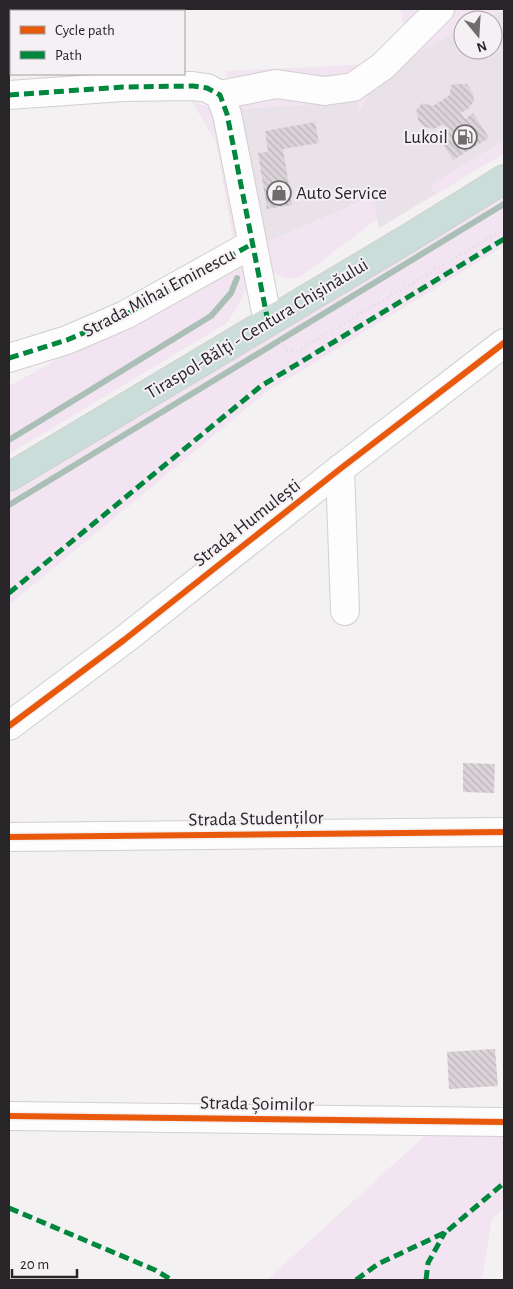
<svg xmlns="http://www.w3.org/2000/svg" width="513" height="1289" font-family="'Alegreya Sans',sans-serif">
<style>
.built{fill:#e9e2e8}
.green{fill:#f2e4f0}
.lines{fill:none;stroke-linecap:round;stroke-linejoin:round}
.stream{stroke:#aabfb5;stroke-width:6}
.building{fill:url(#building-back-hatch)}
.minor-casing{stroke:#d1cfd0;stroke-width:30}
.highway-casing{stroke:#d0cfd0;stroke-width:30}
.path{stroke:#deddde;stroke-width:3;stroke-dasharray:1 4;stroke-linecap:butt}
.minor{stroke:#fdfdfd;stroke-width:28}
.highway{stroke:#caddd8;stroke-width:28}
.quiet{stroke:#00873e;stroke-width:5;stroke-dasharray:10 5;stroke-linecap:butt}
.cycleway-casing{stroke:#f5f0f4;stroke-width:9}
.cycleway{stroke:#e8590c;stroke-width:6}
.labels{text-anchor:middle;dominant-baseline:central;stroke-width:4;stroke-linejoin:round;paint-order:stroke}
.poi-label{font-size:19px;fill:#272527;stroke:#f5f0f4;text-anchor:end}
.street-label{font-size:19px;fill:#272527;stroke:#f5f0f4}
</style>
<defs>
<pattern id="building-back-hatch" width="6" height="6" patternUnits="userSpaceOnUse" patternTransform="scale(1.25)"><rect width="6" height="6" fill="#dad3d8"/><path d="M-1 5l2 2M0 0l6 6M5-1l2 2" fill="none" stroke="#bbb5b9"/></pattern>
</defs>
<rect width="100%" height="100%" fill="#f4f1f3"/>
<polygon class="built" points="504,10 504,153 379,228 373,196 265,243 238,109 358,101 359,112 371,89 397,64 460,29 463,28 463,50 493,50 493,20 481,20"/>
<g class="green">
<polygon points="401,9 504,9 481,20 463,20 463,28 397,64 371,89 359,114 358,101 238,109 225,71 373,64 404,32"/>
<polygon points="191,100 208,107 218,117 242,234 233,239 216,142"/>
<polygon points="504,140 504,153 436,194 430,185"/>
<polygon points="504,189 504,246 265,393 9,605 9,489"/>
<path d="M373,196L377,219L302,276C289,281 282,278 270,271L265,243Z"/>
<path d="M233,262L247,266C253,288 238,305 227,323L9,454V386Z"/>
<polygon points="429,1132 504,1133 504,1208 492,1219 482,1280 267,1280"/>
</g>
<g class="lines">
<g class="stream">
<polyline points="9,440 211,316 231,293 237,278"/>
<polyline points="9,505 504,204"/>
</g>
</g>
<g class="building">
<polygon points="460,84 467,84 473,94 474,101 469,108 461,113 465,119 473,113 489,138 453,160 439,137 448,131 443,124 434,129 425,127 419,122 416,111 422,103 433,106 450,95 451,85"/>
<polygon points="315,122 319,143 283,149 292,205 267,209 258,153 268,152 265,131"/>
<polygon points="463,763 495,764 494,793 463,792"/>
<polygon points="495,1049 498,1086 449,1089 447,1052"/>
</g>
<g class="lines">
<g class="minor-casing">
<g id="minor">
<polyline points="9,95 123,87 193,86 207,88 220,95 227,114 268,322"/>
<polyline points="220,95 276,84 325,91 353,87 383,66 440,9"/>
<polyline points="9,358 67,340 125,315 252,244"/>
<polyline points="340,469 345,611"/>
<polyline points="9,726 124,640 340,469 504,343"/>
<polyline points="9,837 504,832"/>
<polyline points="9,1116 504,1122"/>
</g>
</g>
<g class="highway-casing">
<polyline id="highway" points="9,477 412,236 504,179"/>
</g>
<polyline class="path" points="281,342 286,350 297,351 504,229"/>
<use href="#minor" class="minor"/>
<use href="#highway" class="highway"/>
<g class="quiet">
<polyline points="9,95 123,87 193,86 207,88 220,95 227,114 268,322"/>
<polyline points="9,358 67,340 125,315 252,244"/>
<polyline points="9,593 261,386 504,239"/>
<polyline points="9,1208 155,1270 172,1280"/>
<polyline points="356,1280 378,1264 446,1232 504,1183"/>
<polyline points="426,1280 428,1263 445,1232"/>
</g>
<g class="cycleway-casing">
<g id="cycleway">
<polyline points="9,726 124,640 340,469 504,343"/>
<polyline points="9,837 504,832"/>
<polyline points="9,1116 504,1122"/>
</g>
</g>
<use href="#cycleway" class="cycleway"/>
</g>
<defs>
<g id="fuel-ring" transform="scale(1.25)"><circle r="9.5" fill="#f5f0f4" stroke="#6f6c6e" stroke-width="1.5"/><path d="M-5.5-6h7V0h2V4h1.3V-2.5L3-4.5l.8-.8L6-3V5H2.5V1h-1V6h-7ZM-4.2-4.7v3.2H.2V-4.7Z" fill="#6f6c6e"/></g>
<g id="shop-ring" transform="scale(1.25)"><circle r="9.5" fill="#f5f0f4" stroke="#6f6c6e" stroke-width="1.5"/><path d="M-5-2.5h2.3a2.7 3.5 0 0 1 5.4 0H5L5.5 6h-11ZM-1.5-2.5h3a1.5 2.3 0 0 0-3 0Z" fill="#6f6c6e"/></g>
</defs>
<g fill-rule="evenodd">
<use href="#fuel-ring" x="465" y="137"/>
<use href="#shop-ring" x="279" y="193"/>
</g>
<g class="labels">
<g class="poi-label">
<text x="448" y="137">Lukoil</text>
<text x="296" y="193" text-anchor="start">Auto Service</text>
</g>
<g class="street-label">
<text transform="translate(159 293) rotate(-28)">Strada Mihai Eminescu</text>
<text transform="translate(257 329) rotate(-31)">Tiraspol-Bălţi - Centura Chișinăului</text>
<text transform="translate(247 523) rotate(-38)">Strada Humulești</text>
<text transform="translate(256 819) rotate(-1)">Strada Studenților</text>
<text transform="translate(257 1104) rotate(1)">Strada Șoimilor</text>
</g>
</g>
<rect width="513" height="1289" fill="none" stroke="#272527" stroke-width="20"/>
<rect x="10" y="10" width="175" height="65" fill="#f5f0f4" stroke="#a39fa2"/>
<rect x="20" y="26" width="25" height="8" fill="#e8590c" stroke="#a39fa2"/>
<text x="55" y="35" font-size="15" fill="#272527">Cycle path</text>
<rect x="20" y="51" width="25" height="8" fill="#00873e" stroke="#a39fa2"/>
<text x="55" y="60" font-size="15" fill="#272527">Path</text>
<g transform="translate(478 35) rotate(162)"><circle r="24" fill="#f5f0f4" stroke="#a39fa2"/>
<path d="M0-4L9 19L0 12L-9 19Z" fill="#6f6c6e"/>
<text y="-8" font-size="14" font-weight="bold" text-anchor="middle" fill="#272527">N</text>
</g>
<path d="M12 1269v8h65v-8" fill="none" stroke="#272527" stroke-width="2.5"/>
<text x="20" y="1269" font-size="15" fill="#272527" stroke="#f5f0f4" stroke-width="4" paint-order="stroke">20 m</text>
</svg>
